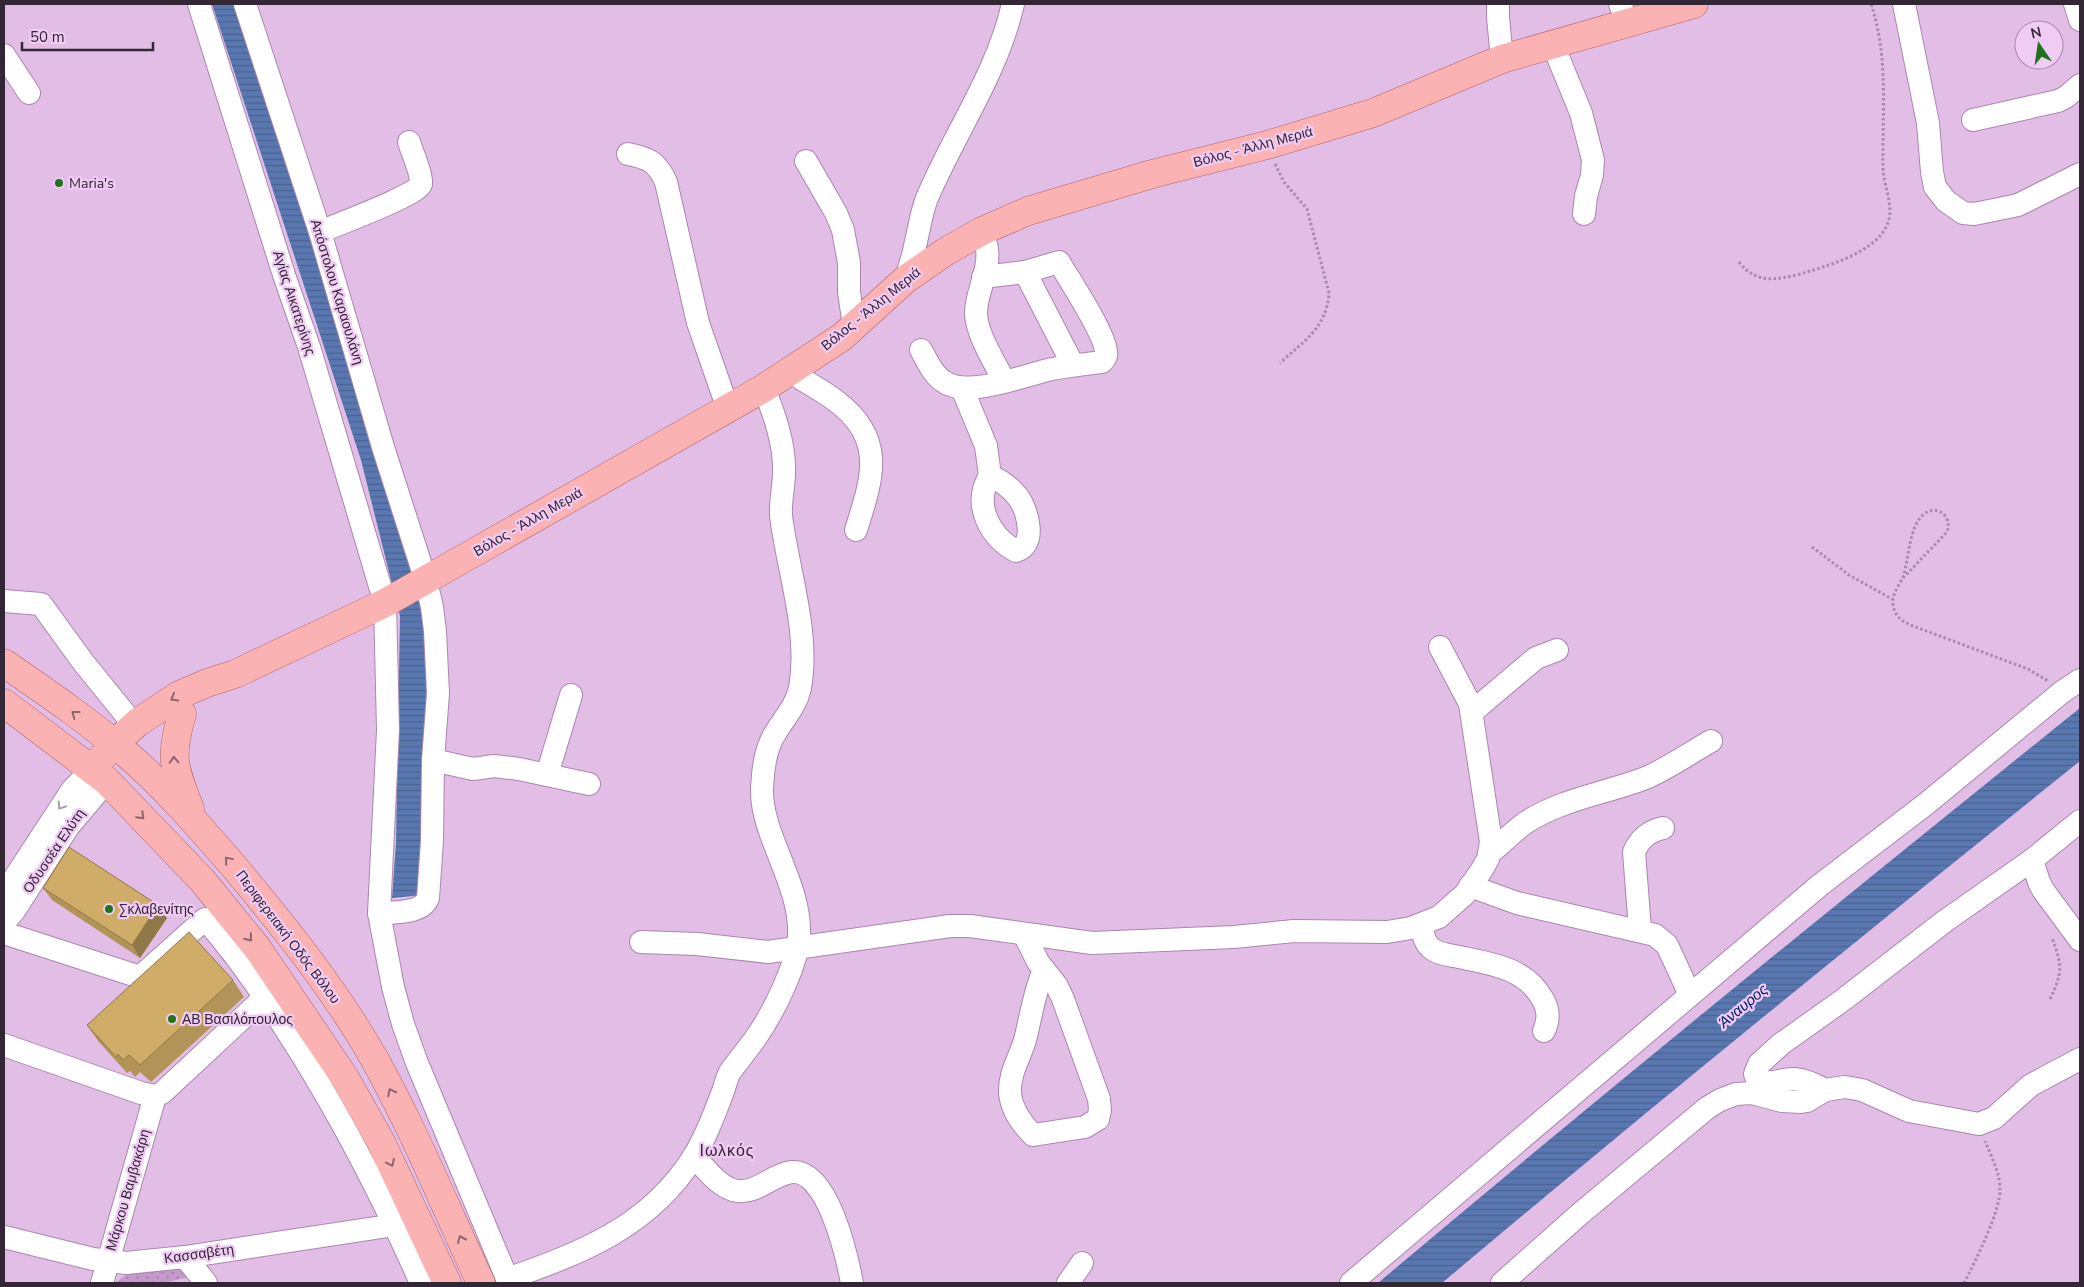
<svg xmlns="http://www.w3.org/2000/svg" width="2084" height="1287" font-family="'Nunito Sans',sans-serif">
<style>
.grass{fill:url(#grass-dots)}
.water{fill:url(#water-rules)}
.lines{fill:none;stroke-linecap:round;stroke-linejoin:round}
.minor-casing{stroke:#aa87ae;stroke-width:24}
.major-casing{stroke:#b26164;stroke-width:29}
.path{stroke:#a68aaa;stroke-width:3;stroke-dasharray:2.5 2.5;stroke-linecap:butt}
.minor{stroke:#fff;stroke-width:22}
.major{stroke:#fab3b2;stroke-width:28}
.wall{fill:#b29459}
.shaded-wall{fill:#917849}
.building{fill:#cfac68;stroke:#917849}
.oneway{stroke:#8d656d}
.oneway2{stroke:#a39da4}
.poi-dot{fill:#1f731d;stroke:#f0cbf4;stroke-width:2}
.labels{text-anchor:middle;dominant-baseline:central;stroke-width:4.5;stroke-linejoin:round;paint-order:stroke}
.street-label{font-size:14px;fill:#332635;stroke:#f0cbf4}
.poi-label{font-size:14px;fill:#332635;stroke:#f0cbf4;text-anchor:start}
.water-label{font-size:15px;font-style:italic;fill:#042267;stroke:#f0cbf4}
.quarter-label{font-size:16px;letter-spacing:1px;fill:#332635;stroke:#f0cbf4}
</style>
<defs>
<pattern id="grass-dots" width="8" height="8" patternUnits="userSpaceOnUse" patternTransform="scale(1.25)"><rect width="8" height="8" fill="#c599cb"/><path d="M2 2h.1M6 6h.1" fill="none" stroke="#a17da6" stroke-width="1.8" stroke-linecap="round"/></pattern>
<pattern id="water-rules" width="6" height="5" patternUnits="userSpaceOnUse" patternTransform="scale(1.25)"><rect width="6" height="5" fill="#5977b0"/><path d="M0 2.5h6" fill="none" stroke="#4a6190"/></pattern>
</defs>
<rect width="100%" height="100%" fill="#e2bee7"/>
<path class="grass" d="M181,1265L188,1277L165,1283H116C134,1264 156,1267 181,1265Z"/>
<g class="water">
<polygon points="212,4 236,4 428,608 423,895 392,898 396,843 400,616 361,460"/>
<path d="M2080,708V761C1866,933 1652,1106 1442,1283H1378C1609,1088 1844,898 2080,708Z"/>
</g>
<g class="lines">
<g class="minor-casing">
<g id="minor">
<polyline points="199,4 284,275 309,347 385,603 388,730 379,913 393,987 403,1024 417,1063 509,1283"/>
<path d="M245,4L320,232L383,447L426,581L432,607L435,631L438,693L433,760L432,841L428,898C422,914 394,912 379,913"/>
<polyline points="1498,4 1498,17 1502,59"/>
<polyline points="1620,4 1628,24"/>
<polyline points="1904,4 1928,123 1932,172 1935,187 1946,201 1963,213 1974,214 1994,210 2018,205 2080,174"/>
<polyline points="2075,4 2080,20"/>
<polyline points="1553,45 1581,113 1593,160 1592,175 1586,196 1584,214"/>
<polyline points="4,55 29,93"/>
<polyline points="1973,120 2058,101 2066,97 2080,85"/>
<path d="M628,154C649,158 657,162 666,182L698,323L728,409"/>
<polyline points="806,161 836,213 843,230 849,263 849,292 854,326"/>
<path d="M982,231C983,236 986,243 987,249C990,271 976,292 976,313C976,333 995,363 1004,381"/>
<path d="M320,232C335,225 418,195 421,184C422,174 412,152 409,142"/>
<polyline points="1025,272 1073,365"/>
<path d="M906,279C909,268 913,257 915,246C919,230 921,213 927,198C955,132 997,74 1013,4"/>
<path d="M921,350C928,362 933,376 946,383C971,397 1025,375 1052,369C1069,366 1086,364 1102,362C1105,359 1107,356 1106,352C1105,333 1070,281 1059,262L1025,272L983,277"/>
<path d="M791,372C805,382 822,390 836,401C887,439 872,479 856,530"/>
<path d="M962,388L986,446L990,476C972,504 990,537 1016,551C1037,545 1028,511 1018,497C1011,488 1000,480 990,476"/>
<polyline points="4,601 41,604 83,662 134,725"/>
<polyline points="1472,712 1536,658 1557,650"/>
<polyline points="433,760 473,769 494,766 519,769 589,784"/>
<polyline points="547,775 571,695"/>
<polyline points="2080,821 2032,860 2039,882 2043,890 2080,940"/>
<path d="M1490,853C1502,843 1513,832 1525,823C1561,799 1608,793 1648,777C1670,767 1690,753 1711,741"/>
<polyline points="1470,886 1517,903 1655,935 1667,945 1690,995"/>
<polyline points="4,894 72,790 92,769"/>
<polyline points="4,922 14,911 68,827 107,781"/>
<path d="M1421,926C1423,933 1424,942 1430,947C1436,954 1450,955 1459,957C1491,964 1524,967 1542,998C1549,1009 1549,1020 1544,1031"/>
<path d="M1640,930L1634,852C1640,838 1649,831 1663,828"/>
<path d="M4,933L140,977L205,919C242,961 272,1007 302,1055C347,1128 386,1204 421,1283"/>
<path d="M1024,934L1038,962L1057,986L1063,999L1099,1099L1100,1110L1098,1119L1085,1127L1033,1135C1022,1124 1011,1108 1010,1092C1009,1074 1020,1057 1025,1040C1031,1017 1034,992 1044,970"/>
<polyline points="641,942 697,944 768,952 950,926 970,926 1092,943 1234,937 1294,931 1387,932 1411,928 1439,917 1465,894 1481,871 1488,859 1491,842 1470,704 1440,647"/>
<polyline points="4,1045 141,1093 155,1096 162,1093 265,997"/>
<path d="M1825,1090C1816,1085 1805,1080 1795,1079C1781,1078 1770,1087 1757,1079L1755,1074L1759,1064L1781,1044L1843,1000L1945,921L2032,860"/>
<path d="M694,1156C705,1168 721,1190 738,1191C758,1193 773,1174 792,1172C828,1169 847,1257 852,1283"/>
<polyline points="4,1237 93,1259 126,1263 185,1257 395,1225"/>
<polyline points="185,1257 206,1283"/>
<path d="M507,1279C581,1253 650,1227 694,1156C706,1137 714,1115 722,1094C725,1087 726,1079 730,1072C738,1061 747,1050 755,1039C772,1015 798,964 799,935C801,883 761,836 762,789C763,770 765,748 776,732C785,717 796,706 800,688C810,633 788,571 781,516C780,501 784,487 784,472C785,444 774,414 764,388"/>
<polyline points="102,1283 155,1096"/>
<polyline points="1068,1283 1082,1263"/>
<polyline points="1351,1283 1820,885 1926,804 2062,692 2080,680"/>
<polyline points="1502,1283 1581,1213 1707,1108 1720,1100 1736,1094 1752,1093 1782,1101 1801,1102 1807,1101 1825,1090 1845,1087 1862,1090 1909,1111 1979,1124 1994,1118 2031,1085 2080,1059"/>
</g>
</g>
<g class="major-casing">
<g id="major">
<path d="M4,663C46,692 90,722 129,756C168,790 202,830 236,869C286,929 336,991 375,1060C415,1132 446,1209 481,1283"/>
<polyline points="4,703 107,781 202,880 258,949 345,1078 381,1142 447,1283"/>
<path d="M182,714C169,759 174,767 190,809"/>
<polyline points="92,769 114,744 137,723 179,695 207,683 235,674 385,603 764,388 842,337 906,279 945,252 982,231 1028,211 1152,174 1267,145 1373,113 1502,59 1694,4"/>
</g>
</g>
<g class="path">
<path d="M1275,164L1284,182L1307,209L1329,293C1327,327 1304,341 1280,363"/>
<path d="M1739,262C1756,284 1776,280 1800,274C1827,266 1875,253 1887,225C1895,209 1884,187 1883,169C1882,114 1889,57 1871,4"/>
<polyline points="1812,547 1849,575 1892,599"/>
<path d="M1903,578L1947,532C1953,516 1936,503 1923,515C1909,527 1909,559 1903,577C1899,586 1891,595 1893,605C1895,617 1903,622 1913,626L2028,669L2048,681"/>
<path d="M2050,999C2063,973 2062,964 2052,938"/>
<path d="M1964,1283C1974,1264 2001,1210 2000,1189C2000,1173 1991,1156 1985,1141"/>
</g>
<use href="#minor" class="minor"/>
<use href="#major" class="major"/>
</g>
<g class="wall">
<polygon points="43,888 167,918 140,958 52,900"/>
<polygon points="233,980 244,997 151,1082 140,1072 135,1077 130,1071 127,1073 99,1042 87,1025"/>
</g>
<polygon class="shaded-wall" points="158,905 167,918 140,958 132,945"/>
<g class="building">
<polygon points="69,847 158,905 132,945 43,888"/>
<polygon points="189,932 233,980 140,1065 129,1055 123,1060 118,1054 116,1057 87,1025"/>
</g>
<defs><path id="oneway-chevron" d="M-2-3.5L2.5 0L-2 3.5" fill="none" stroke-width="1.6" stroke-linecap="round" stroke-linejoin="round" transform="scale(1.25)"/></defs>
<g class="oneway">
<use href="#oneway-chevron" transform="translate(174 698) rotate(150)"/>
<use href="#oneway-chevron" transform="translate(75 714) rotate(-143)"/>
<use href="#oneway-chevron" transform="translate(174 760) rotate(-92)"/>
<use href="#oneway-chevron" transform="translate(141 816) rotate(45)"/>
<use href="#oneway-chevron" transform="translate(228 860) rotate(-130)"/>
<use href="#oneway-chevron" transform="translate(249 938) rotate(51)"/>
<use href="#oneway-chevron" transform="translate(391 1092) rotate(-117)"/>
<use href="#oneway-chevron" transform="translate(391 1163) rotate(65)"/>
<use href="#oneway-chevron" transform="translate(461 1239) rotate(-114)"/>
</g>
<use class="oneway2" href="#oneway-chevron" transform="translate(61 806) rotate(124)"/>
<g class="poi-dot">
<circle cx="59" cy="183" r="5"/>
<circle cx="109" cy="909" r="5"/>
<circle cx="172" cy="1019" r="5"/>
</g>
<g class="labels">
<g class="street-label">
<text transform="translate(1253 147) rotate(-15)">Βόλος - Άλλη Μεριά</text>
<text transform="translate(337 292) rotate(73)">Απόστολου Καραουλάνη</text>
<text transform="translate(294 303) rotate(72)">Αγίας Αικατερίνης</text>
<text transform="translate(871 309) rotate(-39)">Βόλος - Άλλη Μεριά</text>
<text transform="translate(528 522) rotate(-30)">Βόλος - Άλλη Μεριά</text>
<text transform="translate(54 851) rotate(-56)">Οδυσσέα Ελύτη</text>
<text transform="translate(288 937) rotate(53)">Περιφερειακή Οδός Βόλου</text>
<text transform="translate(128 1190) rotate(-74)">Μάρκου Βαμβακάρη</text>
<text transform="translate(199 1254) rotate(-8)">Κασσαβέτη</text>
</g>
<g class="poi-label">
<text x="69" y="183">Maria's</text>
<text x="119" y="909">Σκλαβενίτης</text>
<text x="182" y="1019">ΑΒ Βασιλόπουλος</text>
</g>
<g class="water-label">
<text transform="translate(1743 1006) rotate(-40)">Άναυρος</text>
</g>
<g class="quarter-label">
<text x="727" y="1151">Ιωλκός</text>
</g>
</g>
<rect width="2084" height="1287" fill="none" stroke="#332635" stroke-width="10"/>
<g transform="translate(2039 45) rotate(347)"><circle r="24" fill="#f0cbf4" stroke="#a489a8"/>
<path d="M0-4L9 19L0 12L-9 19Z" fill="#1f731d"/>
<text y="-8" font-size="14" font-weight="bold" text-anchor="middle" fill="#332635">N</text>
</g>
<path d="M22 42v8h131v-8" fill="none" stroke="#332635" stroke-width="2.5"/>
<text x="30" y="42" font-size="15" fill="#332635" stroke="#f0cbf4" stroke-width="4" paint-order="stroke">50 m</text>
</svg>
